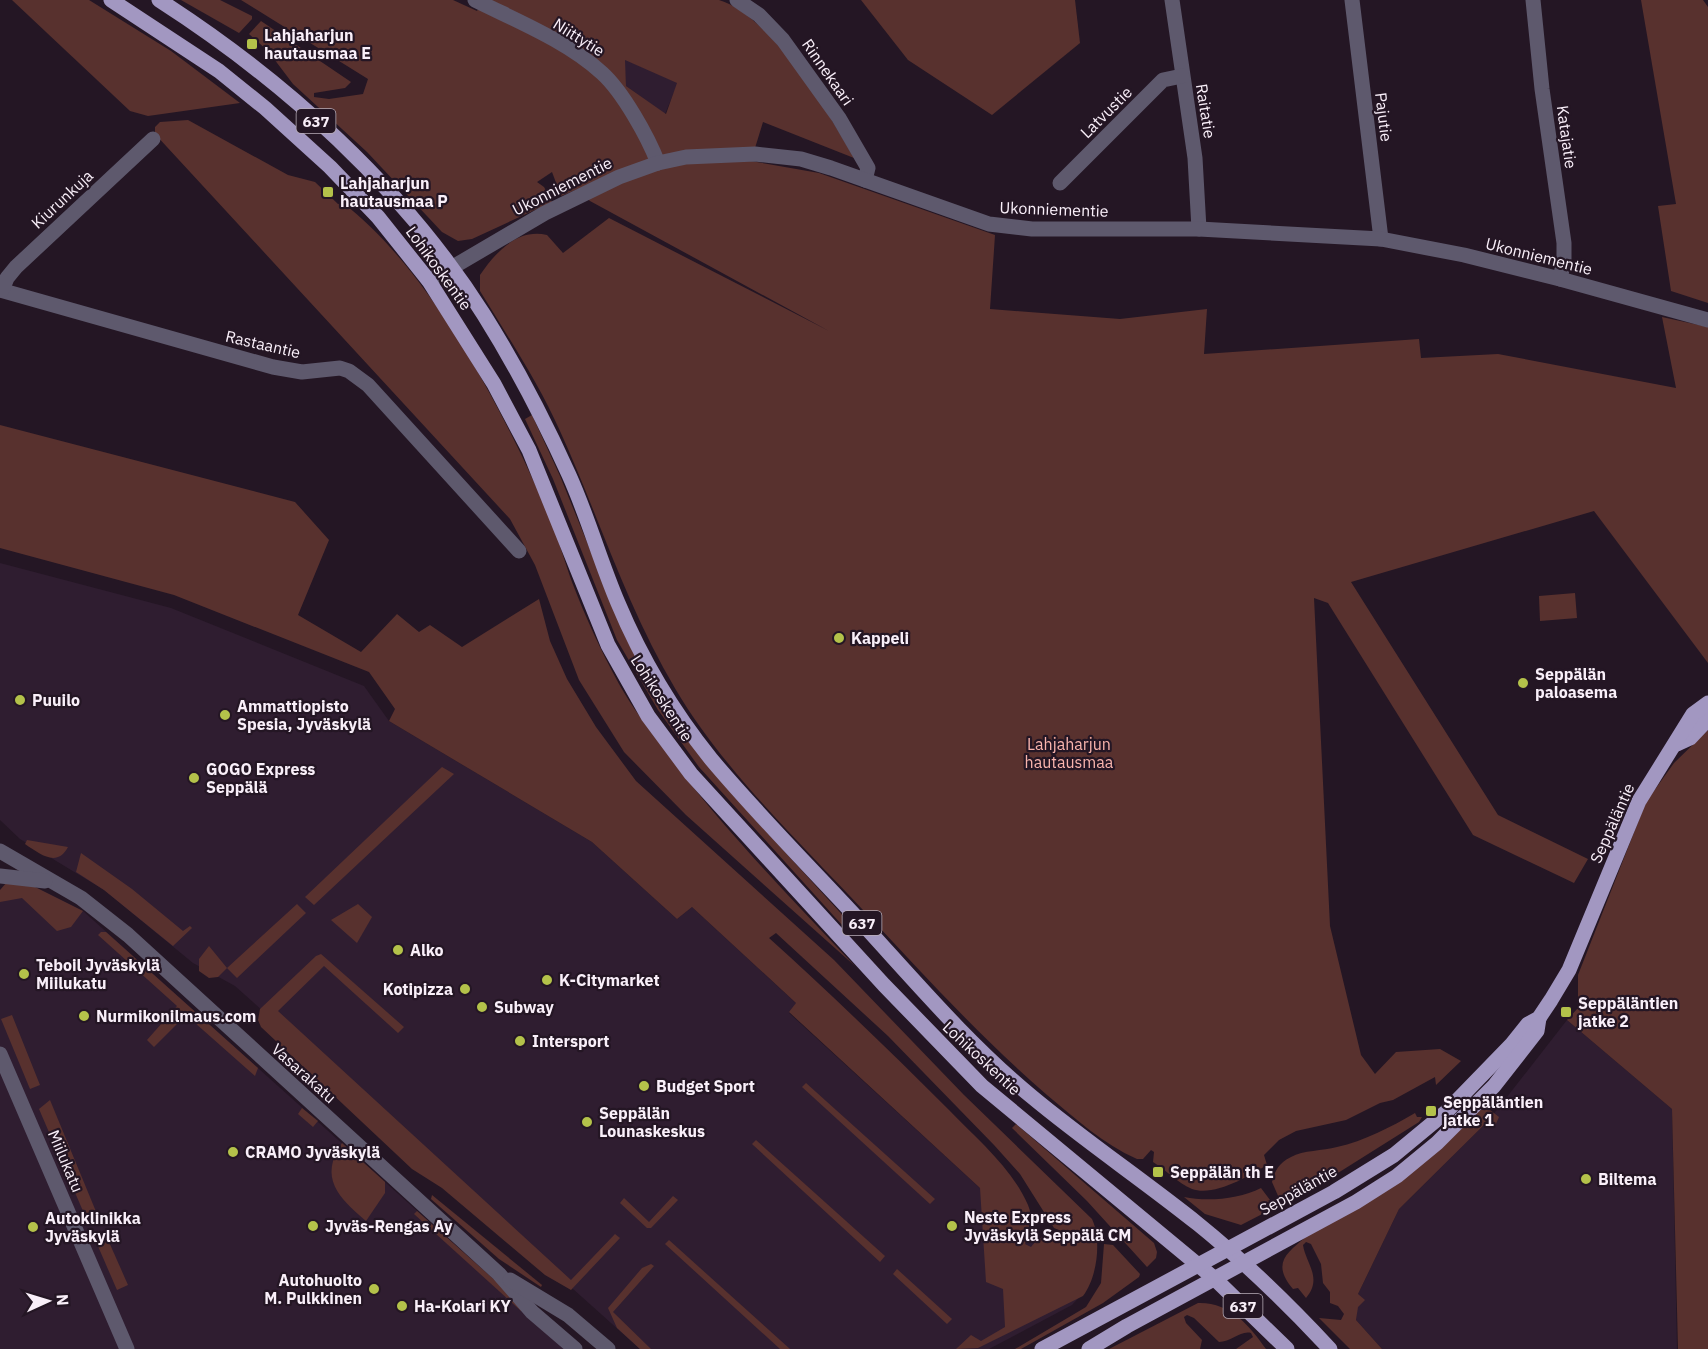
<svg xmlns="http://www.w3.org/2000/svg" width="1708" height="1349" font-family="'IBM Plex Sans',sans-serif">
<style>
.built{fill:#2f1d30}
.green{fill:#58312e;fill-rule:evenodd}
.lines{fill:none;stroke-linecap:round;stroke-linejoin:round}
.minor{stroke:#5e596d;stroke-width:15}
.major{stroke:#a297c1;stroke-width:15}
.poi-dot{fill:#b4c24a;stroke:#241624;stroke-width:2}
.labels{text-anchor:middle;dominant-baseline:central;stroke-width:4.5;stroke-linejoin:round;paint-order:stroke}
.shield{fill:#241624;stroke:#b9aeb9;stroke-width:1.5}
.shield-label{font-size:15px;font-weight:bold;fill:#f9eff9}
.poi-label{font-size:16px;font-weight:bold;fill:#f9eff9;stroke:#241624;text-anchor:start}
.street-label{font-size:16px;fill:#f9eff9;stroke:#241624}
.park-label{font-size:16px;fill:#f9b4ad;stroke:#241624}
</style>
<rect width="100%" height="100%" fill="#241624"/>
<g class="built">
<polygon points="624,59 678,83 665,114 626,86"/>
<polygon points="0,563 171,608 364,686 389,721 592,842 677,919 692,907 797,1004 789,1013 980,1188 1086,1290 1072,1305 989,1349 640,1349 235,986 193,963 104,890 20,839 0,820"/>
<polygon points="13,886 35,887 83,911 571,1349 0,1349 0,890"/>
<polygon points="1567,1020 1672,1109 1677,1349 1382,1349 1356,1320 1358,1294 1399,1209 1489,1120"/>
</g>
<g class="green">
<polygon points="12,0 89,0 171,51 240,103 148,116 130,111"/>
<polygon points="181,0 220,0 252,16 252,19 239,33"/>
<path d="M241,0H453L477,11L483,0H719C771,16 828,112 854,158L763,122L751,161L819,173L995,235L990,309L1120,319L1207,309L1204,354L1419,339L1421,358L1498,354L1676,388L1662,317L1708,327V663L1594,511L1351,582L1498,815L1588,859L1574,883L1473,835L1328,603L1314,598L1330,926L1361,1055L1375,1074L1396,1052L1440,1049L1461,1061L1436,1085L1435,1077L1393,1100L1380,1103L1346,1120L1296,1131L1279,1140L1264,1155L1267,1165C1249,1176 1214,1197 1192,1189C1178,1183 1166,1170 1153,1162L1154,1152L1151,1150L1143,1159H1137C1103,1144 1076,1119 1047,1095C981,1038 923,974 863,910C800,843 722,768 676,690C627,608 599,517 560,431C538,382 508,337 480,291V275C495,253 517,228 547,235L563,253L609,218L829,331L590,201L578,189L561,196L552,172L537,182L544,187L552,202L472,239L458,241L442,232L367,152L293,84L268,51L249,34L261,21L351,82L345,88L314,93V97L329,99L363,94L368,79ZM625,60L677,83L666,114L626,86Z"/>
<polygon points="861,0 1075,0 1080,43 992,115 908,60"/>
<polygon points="1641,0 1703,0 1708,7 1708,303 1671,291 1658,206 1676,204"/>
<path d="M188,120L288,175L315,182L338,204L343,203C430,269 506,415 549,516C558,537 564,560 572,582C585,616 601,651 619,684C632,707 648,728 664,749C721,827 789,896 855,966L686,815L624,752L579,680L535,565L510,519L155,134V127L160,122Z"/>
<polygon points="532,415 560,476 626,638 750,814 847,920 842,925 699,767 658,710 617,640 553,479 525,419"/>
<path d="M0,425L295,502L329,540L298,615L361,652L397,614L419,632L430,625L462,647L539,599L550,641L567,679L596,727L636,781L834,960L964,1095L1092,1219C1102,1240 1097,1278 1083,1296L978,1348L956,1349L971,1335L981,1341L1005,1327L1003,1289L986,1282L980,1188L789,1012L796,1003L692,907L677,919L592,842L389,721L395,709L369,672L174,595L0,548ZM776,933L888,1036L994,1145L1020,1174L1054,1228L1066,1233L1069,1240C1051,1236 1043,1231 1031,1247L1025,1244C1031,1231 1034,1220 1028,1205C1012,1168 976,1138 949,1110C890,1051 831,994 769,938Z"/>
<polygon points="1575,593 1577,618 1540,621 1539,596"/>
<polygon points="1708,730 1708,1349 1678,1349 1672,1109 1567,1020 1578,1008 1578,975 1646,802 1674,763"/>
<polygon points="442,767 454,774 314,905 305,897"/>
<path d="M27,840L68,847C57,868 40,854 25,844Z"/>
<polygon points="81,853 132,889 183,931 190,926 192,928 173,946 104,890 76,872"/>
<polygon points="7,882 35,887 83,911 71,927 57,931 22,898 0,902 0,890"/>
<polygon points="297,904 306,913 237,978 227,968 218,977 209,978 199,971 199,959 209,946 227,968"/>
<polygon points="358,904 372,917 357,943 331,920"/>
<polygon points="101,932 106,932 258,1068 255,1076 186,1015 154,1047 147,1040 177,1006 98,935"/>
<polygon points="321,954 404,1027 398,1033 324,966 278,1011 571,1280 615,1234 620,1238 571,1290 545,1275 442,1188 412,1169 261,1027 258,1020 260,1009 316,956"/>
<polygon points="12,1015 40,1085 30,1089 1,1019"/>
<polygon points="806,1083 935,1199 930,1204 802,1087"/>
<polygon points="50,1100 97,1214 86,1218 39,1109"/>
<polygon points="302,1108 318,1121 313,1127 298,1114"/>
<path d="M1484,1109L1490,1110L1499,1117L1495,1126L1489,1120L1399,1209L1358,1294L1365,1300L1358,1307L1356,1320L1382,1349H1350L1319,1318L1341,1320L1344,1314L1338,1306L1330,1303V1292L1323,1283L1321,1264L1311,1244L1306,1242L1303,1245C1306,1264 1323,1278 1306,1298L1298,1288L1293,1289C1272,1264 1285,1254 1307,1236L1478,1111Z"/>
<path d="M1415,1113L1417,1117H1422L1419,1122L1322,1183L1241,1225L1205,1214L1184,1197C1208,1202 1239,1199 1261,1188L1270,1200H1267L1278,1203L1279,1198L1272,1182C1275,1170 1279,1163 1291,1157C1303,1150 1323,1151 1337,1147C1364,1141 1391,1127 1415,1113Z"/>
<polygon points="1016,1124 1154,1243 1157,1252 1156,1258 1147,1267 1087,1201 1012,1128"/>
<polygon points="756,1140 885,1256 880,1262 752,1144"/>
<path d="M342,1143L385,1182V1193L366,1221C339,1198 318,1178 342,1143Z"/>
<polygon points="432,1195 542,1285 541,1287 499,1259 431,1199"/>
<polygon points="673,1196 678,1200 651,1228 647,1228 620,1203 624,1198 649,1222"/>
<polygon points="417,1211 525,1307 521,1311 414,1214"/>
<polygon points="105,1233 128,1285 117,1290 94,1237"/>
<polygon points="669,1240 790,1349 780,1349 665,1244"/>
<polygon points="1104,1244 1113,1245 1140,1274 1139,1277 1103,1303 1021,1349 1015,1349 1086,1307 1101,1283"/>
<polygon points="651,1264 654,1266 613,1312 651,1349 640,1349 617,1328 608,1308 642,1268"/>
<polygon points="897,1269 952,1319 947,1324 893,1274"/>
<path d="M1198,1303C1230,1302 1249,1325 1266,1349H1236L1253,1337L1251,1333C1241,1330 1231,1342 1219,1342L1194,1318L1187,1315L1184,1317L1186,1323L1202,1340L1200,1349H1109Z"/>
</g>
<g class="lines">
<g class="minor">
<path d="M475,0C517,21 567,41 602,73C623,92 648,137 658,163"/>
<polyline points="737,0 759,15 783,40 839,118 868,168 865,180"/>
<polyline points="1172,0 1195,158 1199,229"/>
<polyline points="1352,0 1381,239"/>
<polyline points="1533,0 1542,89 1564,243 1564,260 1560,279"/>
<polyline points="1060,183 1163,80 1182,76"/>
<polyline points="429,281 545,213 619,177 658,163 686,157 755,154 801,159 831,168 989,224 1032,229 1199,229 1381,239 1464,255 1560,279 1708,320"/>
<polyline points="0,290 273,367 302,372 340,368 349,371 368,385 519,551"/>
<polyline points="2,290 7,278 16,267 153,139"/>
<polyline points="0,851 81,898 128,935 499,1274 532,1312 575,1349"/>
<polyline points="0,876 45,881"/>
<polyline points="0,1054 127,1349"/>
<polyline points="510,1280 568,1315 608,1349"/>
</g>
<g class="major">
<polyline points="111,0 219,71 265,108 330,167 378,217 429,281 494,384 529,450 608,645 648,716 691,774 884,985 982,1086 1215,1279 1287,1349"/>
<path d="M159,0C285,81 403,187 484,315C516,366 544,420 569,475C588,517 600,561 618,603C641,658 674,713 711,759C758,815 810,867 859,920C914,980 968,1044 1031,1096C1085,1141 1143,1180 1198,1224C1245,1262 1289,1305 1330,1349"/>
<polyline points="1677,744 1690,738 1708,719"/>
<polyline points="1042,1349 1334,1192 1394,1155 1446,1112 1512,1044 1528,1024 1539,1018 1551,1000 1569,970 1639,801 1693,714 1708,703"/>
<polyline points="1089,1349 1127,1326 1356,1202 1397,1176 1437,1143 1494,1086 1537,1031 1539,1018"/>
</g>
</g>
<g class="poi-dot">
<rect x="246" y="38" width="12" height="12" rx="3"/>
<rect x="322" y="186" width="12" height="12" rx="3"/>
<circle cx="839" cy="638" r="6"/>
<circle cx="1523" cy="683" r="6"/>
<circle cx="20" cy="700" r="6"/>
<circle cx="225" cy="715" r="6"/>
<circle cx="194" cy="778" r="6"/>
<circle cx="398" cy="950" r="6"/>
<circle cx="24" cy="974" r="6"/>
<circle cx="547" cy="980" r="6"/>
<circle cx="465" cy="989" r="6"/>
<circle cx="482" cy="1007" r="6"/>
<rect x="1560" y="1006" width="12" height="12" rx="3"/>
<circle cx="84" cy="1016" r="6"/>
<circle cx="520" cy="1041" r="6"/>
<circle cx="644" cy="1086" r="6"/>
<rect x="1425" y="1105" width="12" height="12" rx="3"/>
<circle cx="587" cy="1122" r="6"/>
<circle cx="233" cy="1152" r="6"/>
<rect x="1152" y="1166" width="12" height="12" rx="3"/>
<circle cx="1586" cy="1179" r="6"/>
<circle cx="313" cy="1226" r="6"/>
<circle cx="952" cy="1226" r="6"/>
<circle cx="33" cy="1227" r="6"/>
<circle cx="374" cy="1289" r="6"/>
<circle cx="402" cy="1306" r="6"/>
</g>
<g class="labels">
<g class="shield">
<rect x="296.5" y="109" width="39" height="24" rx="4.5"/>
<rect x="842.5" y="911" width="39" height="24" rx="4.5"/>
<rect x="1223.5" y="1294" width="39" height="24" rx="4.5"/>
</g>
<g class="shield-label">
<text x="316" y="121">637</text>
<text x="862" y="923">637</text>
<text x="1243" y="1306">637</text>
</g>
<g class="poi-label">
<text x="264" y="35">Lahjaharjun<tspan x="264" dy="18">hautausmaa E</tspan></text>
<text x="340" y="183">Lahjaharjun<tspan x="340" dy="18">hautausmaa P</tspan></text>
<text x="851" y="638">Kappeli</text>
<text x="1535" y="674">Seppälän<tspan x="1535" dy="18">paloasema</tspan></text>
<text x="32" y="700">Puuilo</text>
<text x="237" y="706">Ammattiopisto<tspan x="237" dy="18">Spesia, Jyväskylä</tspan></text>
<text x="206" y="769">GOGO Express<tspan x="206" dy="18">Seppälä</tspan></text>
<text x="410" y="950">Alko</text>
<text x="36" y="965">Teboil Jyväskylä<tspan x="36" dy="18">Miilukatu</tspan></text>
<text x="559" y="980">K-Citymarket</text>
<text x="453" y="989" text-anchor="end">Kotipizza</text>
<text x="1578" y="1003">Seppäläntien<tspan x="1578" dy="18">jatke 2</tspan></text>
<text x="494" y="1007">Subway</text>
<text x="96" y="1016">Nurmikonilmaus.com</text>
<text x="532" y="1041">Intersport</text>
<text x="656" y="1086">Budget Sport</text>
<text x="1443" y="1102">Seppäläntien<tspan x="1443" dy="18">jatke 1</tspan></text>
<text x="599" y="1113">Seppälän<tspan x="599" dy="18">Lounaskeskus</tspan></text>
<text x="245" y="1152">CRAMO Jyväskylä</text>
<text x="1170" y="1172">Seppälän th E</text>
<text x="1598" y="1179">Biltema</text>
<text x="964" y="1217">Neste Express<tspan x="964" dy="18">Jyväskylä Seppälä CM</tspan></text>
<text x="45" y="1218">Autoklinikka<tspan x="45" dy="18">Jyväskylä</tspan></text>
<text x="325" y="1226">Jyväs-Rengas Ay</text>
<text x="362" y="1280" text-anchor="end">Autohuolto<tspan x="362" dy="18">M. Pulkkinen</tspan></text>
<text x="414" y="1306">Ha-Kolari KY</text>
</g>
<g class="street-label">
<text transform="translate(579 37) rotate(32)">Niittytie</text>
<text transform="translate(828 72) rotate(55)">Rinnekaari</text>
<text transform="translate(1206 111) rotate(81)">Raitatie</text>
<text transform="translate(1106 112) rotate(-45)">Latvustie</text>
<text transform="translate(1384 117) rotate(83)">Pajutie</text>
<text transform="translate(1567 137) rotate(82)">Katajatie</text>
<text transform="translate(562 186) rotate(-27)">Ukonniementie</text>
<text transform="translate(62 199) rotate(-43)">Kiurunkuja</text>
<text transform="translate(1054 209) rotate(2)">Ukonniementie</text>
<text transform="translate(1539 256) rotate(14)">Ukonniementie</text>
<text transform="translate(439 268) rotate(54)">Lohikoskentie</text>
<text transform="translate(263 344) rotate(13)">Rastaantie</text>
<text transform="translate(662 698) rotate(57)">Lohikoskentie</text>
<text transform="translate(1612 823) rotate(-66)">Seppäläntie</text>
<text transform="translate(982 1058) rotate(43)">Lohikoskentie</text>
<text transform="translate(304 1073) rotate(42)">Vasarakatu</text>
<text transform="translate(66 1161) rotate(67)">Miilukatu</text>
<text transform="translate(1298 1190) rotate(-29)">Seppäläntie</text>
</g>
<g class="park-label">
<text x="1069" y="744">Lahjaharjun<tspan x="1069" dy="18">hautausmaa</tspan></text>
</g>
</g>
<g transform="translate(48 1301) rotate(86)" stroke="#241624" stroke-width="4.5" paint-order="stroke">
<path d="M0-4.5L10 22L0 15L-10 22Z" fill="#f9eff9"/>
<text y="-9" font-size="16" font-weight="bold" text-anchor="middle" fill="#f9eff9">N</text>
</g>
</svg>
